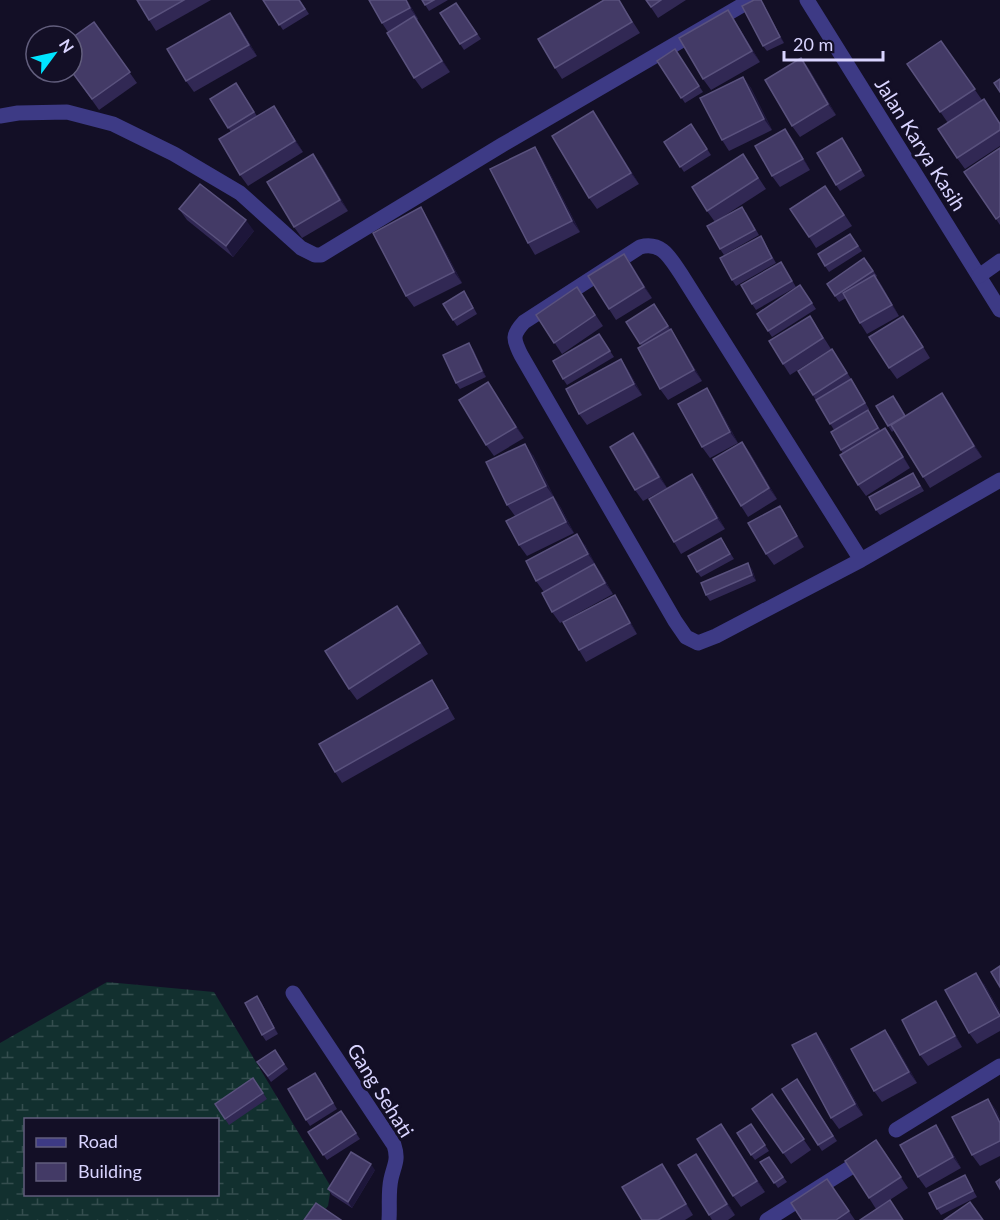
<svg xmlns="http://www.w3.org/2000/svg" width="1000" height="1220" font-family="Lato,sans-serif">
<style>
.wetland{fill:url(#wetland-marsh);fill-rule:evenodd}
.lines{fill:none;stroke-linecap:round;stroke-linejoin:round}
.minor{stroke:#3d3a85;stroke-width:15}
.wall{fill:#312854}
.shaded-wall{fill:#1d163a}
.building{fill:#433a66;stroke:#5a527e;stroke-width:1.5}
.labels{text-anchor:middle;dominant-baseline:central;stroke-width:6;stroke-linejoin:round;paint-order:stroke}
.street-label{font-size:20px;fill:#d9d4ff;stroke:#130f26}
</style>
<defs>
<pattern id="wetland-marsh" width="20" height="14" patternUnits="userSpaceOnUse" patternTransform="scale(1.5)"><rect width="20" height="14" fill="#12302f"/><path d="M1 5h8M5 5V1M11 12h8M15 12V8" fill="none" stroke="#344d4e"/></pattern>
</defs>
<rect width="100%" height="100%" fill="#130f26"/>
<path class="wetland" d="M107,982L214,992L331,1187L328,1206L316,1220H0V1043ZM26,1120H218V1194H26Z"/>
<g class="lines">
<g class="minor">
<polyline points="807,0 1000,310"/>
<polyline points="0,116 18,113 67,112 113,124 174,154 240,193 301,248 315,255 321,255 502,145 751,0"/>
<polyline points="979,276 1000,261"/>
<path d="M861,560L681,274C670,258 662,241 640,247L524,322C512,335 513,339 521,355L675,621L686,637L698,643L716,636L861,560L1000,480"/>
<path d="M293,993L394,1145C399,1160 394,1165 391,1179C388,1192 390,1207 389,1220"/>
<polyline points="896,1130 1000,1066"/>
<polyline points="767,1220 867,1157"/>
</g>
</g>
<g class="wall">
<polygon points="137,0 211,0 156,31 149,20"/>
<polygon points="263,0 300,0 309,14 283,30"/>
<polygon points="407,0 418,19 417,20 450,72 422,89 414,78 388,32 382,23"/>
<polygon points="422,0 448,0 429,11"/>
<polygon points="646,0 686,0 658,18"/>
<polygon points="456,3 481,39 464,50 440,13"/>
<polygon points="763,3 784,43 767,51 763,46"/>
<polygon points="622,5 640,33 562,79 555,68"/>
<polygon points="728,10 735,21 760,62 711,90 703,79"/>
<polygon points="94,22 137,83 99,110 72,72"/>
<polygon points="238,24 257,56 194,92 186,81"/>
<polygon points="941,41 982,100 960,115 984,99 1000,123 1000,146 965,169 957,158 948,123 907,64"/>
<polygon points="675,49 703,92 685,103 657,61"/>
<polygon points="801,58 809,69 836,115 800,137 792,126"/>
<polygon points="743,77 751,88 772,130 729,151 722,140"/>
<polygon points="236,83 257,116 281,117 303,152 248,186 240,175 231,132 210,99"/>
<polygon points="593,111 639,184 597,209 589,198"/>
<polygon points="691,124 711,155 684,172 664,142"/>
<polygon points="793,140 810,170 780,187 772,176"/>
<polygon points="846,144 865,176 840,191 836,185"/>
<polygon points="535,147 542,158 580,232 535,255 528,243"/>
<polygon points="1000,148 1000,225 996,219"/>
<polygon points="743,154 766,189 718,220 746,212 759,235 724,255 720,249 715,222 707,211"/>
<polygon points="321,165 348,211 302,238 294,227"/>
<polygon points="833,197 852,226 816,248 809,237"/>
<polygon points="421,207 428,219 462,283 414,307 406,296"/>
<polygon points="179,209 254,231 233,257 187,220"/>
<polygon points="850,234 862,251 829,272 825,266"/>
<polygon points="761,236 776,263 736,286 732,280"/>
<polygon points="624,254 652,298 616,320 609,309"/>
<polygon points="864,258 877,276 876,277 882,286 899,316 867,334 860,323 846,298 839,302 827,284"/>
<polygon points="781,262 796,287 756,310 752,304"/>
<polygon points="800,285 816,309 772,337 757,314"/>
<polygon points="577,287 603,326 562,354 536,315"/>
<polygon points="468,297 477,314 457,326 453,320"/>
<polygon points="654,304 678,340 702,381 668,400 660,389 642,346 626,322"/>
<polygon points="810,316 831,349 790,375 783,364"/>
<polygon points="911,327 930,358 897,379 889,368"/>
<polygon points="599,334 614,357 567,385 563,379"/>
<polygon points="473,349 486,377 460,389 456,383"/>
<polygon points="832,349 855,385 869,409 834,430 798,371"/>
<polygon points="621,359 628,370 642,395 587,425 579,414"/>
<polygon points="488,382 524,438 494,456 486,445"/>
<polygon points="707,388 714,399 738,443 710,458 702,447"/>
<polygon points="942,393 982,457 930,488 894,430 892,432 888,426 897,401 906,416"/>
<polygon points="872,416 881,431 893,439 910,468 866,496 858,485 841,450"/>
<polygon points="742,442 750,453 777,499 748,517 741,506"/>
<polygon points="641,444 667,488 643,501 635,490"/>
<polygon points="533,455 554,497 561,508 574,533 527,556 519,545 515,516 507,505"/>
<polygon points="692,474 700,485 725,529 681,554 674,542"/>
<polygon points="917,479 924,491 880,515 876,510"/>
<polygon points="780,506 787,517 804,547 774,565 766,554"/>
<polygon points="721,538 734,559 701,577 697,572"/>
<polygon points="585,545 596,566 602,575 613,594 560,623 552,612 544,592 536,581"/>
<polygon points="752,569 756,581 710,601 706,595"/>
<polygon points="622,606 637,634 586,662 579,650"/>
<polygon points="405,617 428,654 357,700 349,689"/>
<polygon points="439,691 455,719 342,783 335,772"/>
<polygon points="984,984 1000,1012 1000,1031 977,1044 969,1033"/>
<polygon points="261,1002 278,1034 266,1041 262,1035"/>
<polygon points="943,1012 962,1047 928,1066 920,1055"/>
<polygon points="885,1030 893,1041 917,1083 882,1102 874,1091"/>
<polygon points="824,1044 863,1115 839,1129 831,1118"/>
<polygon points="275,1050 288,1069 271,1082 257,1062"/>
<polygon points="253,1078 267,1099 229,1125 215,1104"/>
<polygon points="319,1078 337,1109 310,1126 306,1120"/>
<polygon points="797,1079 837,1141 822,1151 782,1089"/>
<polygon points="772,1094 811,1150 791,1164 752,1109"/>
<polygon points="988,1099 996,1110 1000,1119 1000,1156 980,1166 972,1155"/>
<polygon points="341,1111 360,1139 327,1160 308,1132"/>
<polygon points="751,1124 769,1151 755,1160 751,1155"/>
<polygon points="936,1125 943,1136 961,1168 926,1188 918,1177"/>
<polygon points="729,1135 765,1192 741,1207 733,1196"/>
<polygon points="884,1151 908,1188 876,1209 869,1198"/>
<polygon points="769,1157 787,1182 778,1188 760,1162"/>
<polygon points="704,1165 735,1215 728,1220 712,1220 709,1215"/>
<polygon points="375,1170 352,1208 332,1195 328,1189"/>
<polygon points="670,1175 693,1215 685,1220 642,1220"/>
<polygon points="827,1179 855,1220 802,1220"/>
<polygon points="968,1181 977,1197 941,1215 937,1209"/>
</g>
<g class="shaded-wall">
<polygon points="406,0 407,0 418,19 410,8"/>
<polygon points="761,0 763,3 784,43 780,37"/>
<polygon points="728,10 735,21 760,62 752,51"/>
<polygon points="230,13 238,24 257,56 249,45"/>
<polygon points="414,16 422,27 450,72 442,61"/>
<polygon points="801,58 809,69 836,115 828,104"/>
<polygon points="743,77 751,88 772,130 764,119"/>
<polygon points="274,106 281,117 303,152 295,141"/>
<polygon points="593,111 601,122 639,184 631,173"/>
<polygon points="785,129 793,140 810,170 803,159"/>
<polygon points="535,147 542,158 580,232 572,221"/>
<polygon points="313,154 321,165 348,211 340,200"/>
<polygon points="421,207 428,219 462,283 454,272"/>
<polygon points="246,220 254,231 233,257 226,246"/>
<polygon points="624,254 632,265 652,298 644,287"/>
<polygon points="874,275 882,286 899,316 892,305"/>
<polygon points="654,304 678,340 702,381 694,370 671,331"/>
<polygon points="469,343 473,349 486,377 482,371"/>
<polygon points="621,359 628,370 642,395 634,384"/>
<polygon points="488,382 496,393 524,438 516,427"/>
<polygon points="707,388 714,399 738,443 730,432"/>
<polygon points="942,393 950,404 982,457 974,446"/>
<polygon points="885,428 893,439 910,468 903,457"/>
<polygon points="633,433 641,444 667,488 659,477"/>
<polygon points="742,442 750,453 777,499 769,488"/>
<polygon points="525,444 533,455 554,497 546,486"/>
<polygon points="692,474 700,485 725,529 717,518"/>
<polygon points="553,497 561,508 574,533 566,522"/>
<polygon points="780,506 787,517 804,547 797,536"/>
<polygon points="577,534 585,545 596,565 588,554"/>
<polygon points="748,563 752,569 756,581 752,575"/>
<polygon points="594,564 602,575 613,594 605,583"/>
<polygon points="615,595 622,606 637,634 630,623"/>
<polygon points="976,973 984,984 1000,1012 1000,1015"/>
<polygon points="257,996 261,1002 278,1034 274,1028"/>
<polygon points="936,1001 943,1012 962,1047 955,1036"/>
<polygon points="885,1030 893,1041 917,1083 909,1072"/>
<polygon points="816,1033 824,1044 863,1115 855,1104"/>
<polygon points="988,1099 996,1110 1000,1119 1000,1123"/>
<polygon points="721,1124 729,1135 765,1192 757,1181"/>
<polygon points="936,1125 943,1136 961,1168 953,1157"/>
<polygon points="696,1154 704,1165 735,1215 727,1204"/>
<polygon points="371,1164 375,1170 352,1208 348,1202"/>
<polygon points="662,1164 670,1175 693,1215 686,1204"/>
</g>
<g class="building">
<polygon points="137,0 184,0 149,20"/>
<polygon points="263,0 299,0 305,9 279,25"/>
<polygon points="369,0 406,0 410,8 382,23"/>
<polygon points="422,0 434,0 425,5"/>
<polygon points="604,0 619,0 632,22 555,68 538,39"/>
<polygon points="646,0 661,0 651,7"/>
<polygon points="754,0 761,0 780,37 763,46 742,6"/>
<polygon points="456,3 477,34 460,44 440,13"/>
<polygon points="728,10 752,51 703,79 679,38"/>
<polygon points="230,13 249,45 186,81 167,49"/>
<polygon points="414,16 442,61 414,78 387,33"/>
<polygon points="94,22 130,72 92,99 72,72 72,38"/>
<polygon points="941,41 975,89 940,112 907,64"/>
<polygon points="675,49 699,86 681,98 657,61"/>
<polygon points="801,58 828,104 792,126 765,80"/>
<polygon points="743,77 764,119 722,140 700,98"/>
<polygon points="1000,79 1000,92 994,83"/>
<polygon points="236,83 254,112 228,128 210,99"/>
<polygon points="984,99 1000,124 1000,130 957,158 938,129"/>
<polygon points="274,106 295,141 240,175 219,139"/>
<polygon points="593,111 631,173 589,198 552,136"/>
<polygon points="691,124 707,149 680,167 664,142"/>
<polygon points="785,129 803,159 772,176 755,146"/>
<polygon points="842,138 861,170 836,185 817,153"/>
<polygon points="535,147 572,221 528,243 490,169"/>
<polygon points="1000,148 1000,216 996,219 964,172"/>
<polygon points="313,154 340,200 294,227 267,182"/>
<polygon points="743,154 758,178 707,211 692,187"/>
<polygon points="200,184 246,220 226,246 179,209"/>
<polygon points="825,186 844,215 809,237 790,209"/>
<polygon points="421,207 454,272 406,296 373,233"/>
<polygon points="742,207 755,230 720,249 707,226"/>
<polygon points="850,234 858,246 825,266 818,254"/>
<polygon points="761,236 772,258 732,280 720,258"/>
<polygon points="624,254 644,287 609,309 588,276"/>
<polygon points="864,258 873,271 835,296 827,284"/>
<polygon points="781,262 792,281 752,304 741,285"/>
<polygon points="874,275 892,305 860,323 843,293"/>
<polygon points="800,285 812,303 768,331 757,314"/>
<polygon points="577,287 595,315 554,343 536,315"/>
<polygon points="464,291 473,308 453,320 443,304"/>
<polygon points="654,304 668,326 640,344 626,322"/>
<polygon points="810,316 823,338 783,364 769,341"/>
<polygon points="903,316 923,347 889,368 869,337"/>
<polygon points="671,329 694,370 660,389 638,348"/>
<polygon points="599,334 610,351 563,379 553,361"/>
<polygon points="469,343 482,371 456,383 443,355"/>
<polygon points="832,349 847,373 813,395 798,371"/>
<polygon points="621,359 634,384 579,414 566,389"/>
<polygon points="851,379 865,403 830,424 816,400"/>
<polygon points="488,382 516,427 486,445 459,400"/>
<polygon points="707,388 730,432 702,447 678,404"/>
<polygon points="942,393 974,446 923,477 891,425"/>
<polygon points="893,396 905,416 888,426 876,406"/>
<polygon points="868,410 878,428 841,450 831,432"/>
<polygon points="885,428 903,457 858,485 840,455"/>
<polygon points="633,433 659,477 635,490 610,447"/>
<polygon points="742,442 769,488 741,506 713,459"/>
<polygon points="525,444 546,486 507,505 486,462"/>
<polygon points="913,473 920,486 876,510 869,497"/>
<polygon points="692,474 717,518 674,542 649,499"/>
<polygon points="553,497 566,522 519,545 506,521"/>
<polygon points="780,506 797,536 766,554 748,523"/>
<polygon points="577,534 588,554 536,581 526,561"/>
<polygon points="721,538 730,554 697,572 688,556"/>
<polygon points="748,563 752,575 706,595 701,583"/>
<polygon points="594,564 605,583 552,612 542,593"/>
<polygon points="615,595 630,623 579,650 563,622"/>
<polygon points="397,606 420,643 349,689 325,651"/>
<polygon points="432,680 448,708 335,772 319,744"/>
<polygon points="1000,966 1000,987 991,972"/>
<polygon points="976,973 1000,1016 969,1033 945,990"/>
<polygon points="257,996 274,1028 262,1035 245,1003"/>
<polygon points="936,1001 955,1036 920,1055 902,1020"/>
<polygon points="885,1030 909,1072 874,1091 851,1049"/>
<polygon points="816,1033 855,1104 831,1118 792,1045"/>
<polygon points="275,1050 284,1064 268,1076 257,1062"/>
<polygon points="315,1073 333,1103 306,1120 288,1089"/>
<polygon points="253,1078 263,1093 225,1119 215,1104"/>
<polygon points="797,1079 833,1136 818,1145 782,1089"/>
<polygon points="772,1094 804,1139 783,1153 752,1109"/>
<polygon points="988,1099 1000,1123 1000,1141 972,1155 952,1117"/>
<polygon points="341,1111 356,1133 323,1155 308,1132"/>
<polygon points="721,1124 757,1181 733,1196 697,1139"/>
<polygon points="751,1124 765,1145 751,1155 737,1133"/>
<polygon points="936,1125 953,1157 918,1177 900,1145"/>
<polygon points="876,1140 901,1177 869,1198 845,1161"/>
<polygon points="351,1152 371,1164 348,1202 328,1189"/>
<polygon points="696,1154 727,1204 709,1215 678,1165"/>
<polygon points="769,1157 783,1177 774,1183 760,1162"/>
<polygon points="662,1164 686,1204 658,1220 642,1220 622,1187"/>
<polygon points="965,1175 973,1191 937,1209 929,1193"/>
<polygon points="827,1179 849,1211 836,1220 802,1220 791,1203"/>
<polygon points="1000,1179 1000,1189 996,1182"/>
<polygon points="890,1200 903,1220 860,1220"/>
<polygon points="970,1202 983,1220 944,1220"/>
<polygon points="316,1203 341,1220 304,1220"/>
</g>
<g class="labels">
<g class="street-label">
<text transform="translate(921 144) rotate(58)">Jalan Karya Kasih</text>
<text transform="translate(381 1090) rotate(58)">Gang Sehati</text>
</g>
</g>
<rect x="24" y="1118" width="195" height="78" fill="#130f26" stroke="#625e7d" stroke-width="1.5"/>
<rect x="36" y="1138" width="30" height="9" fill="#3d3a85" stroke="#625e7d" stroke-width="1.5"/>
<text x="78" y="1148" font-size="18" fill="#d9d4ff">Road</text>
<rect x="36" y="1163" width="30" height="18" fill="#433a66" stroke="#625e7d" stroke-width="1.5"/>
<text x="78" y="1178" font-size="18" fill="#d9d4ff">Building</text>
<g transform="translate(54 54) rotate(57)"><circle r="28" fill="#130f26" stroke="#625e7d" stroke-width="1.5"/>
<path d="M0-4.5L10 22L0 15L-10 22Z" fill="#00e5ff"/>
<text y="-9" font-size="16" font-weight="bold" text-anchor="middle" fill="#d9d4ff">N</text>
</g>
<path d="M784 51v9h99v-9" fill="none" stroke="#d9d4ff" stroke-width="3"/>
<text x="793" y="51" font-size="18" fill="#d9d4ff" stroke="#130f26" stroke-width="4.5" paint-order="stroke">20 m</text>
</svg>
